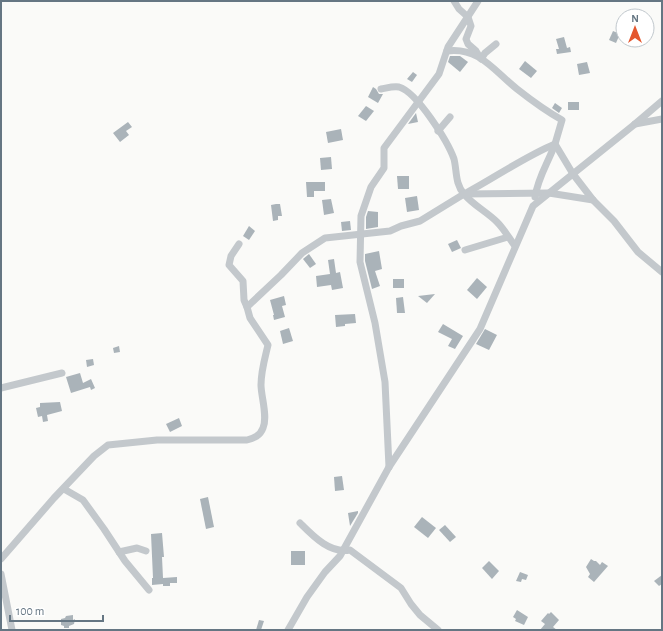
<svg xmlns="http://www.w3.org/2000/svg" width="663" height="631" font-family="'Alegreya Sans',sans-serif">
<style>
.building{fill:#aab3b9}
.lines{fill:none;stroke-linecap:round;stroke-linejoin:round}
.street{stroke:#c3c8cc;stroke-width:7}
</style>
<rect width="100%" height="100%" fill="#fafaf8"/>
<g class="building">
<polygon points="613,31 620,34 616,43 609,40"/>
<polygon points="564,37 567,48 570,47 571,52 557,54 556,49 559,49 556,39"/>
<polygon points="450,56 460,56 468,62 460,72 448,62"/>
<polygon points="525,61 537,71 531,78 519,69"/>
<polygon points="587,62 590,73 579,75 577,64"/>
<polygon points="413,72 417,75 412,82 407,79"/>
<polygon points="373,87 376,89 379,94 383,94 378,103 368,97"/>
<rect x="568" y="102" width="11" height="8"/>
<polygon points="555,103 562,108 559,113 552,108"/>
<polygon points="366,106 374,111 366,121 358,116"/>
<polygon points="416,113 418,122 408,124"/>
<polygon points="128,122 132,127 126,131 129,135 120,142 113,133"/>
<polygon points="341,129 343,140 328,143 326,132"/>
<polygon points="331,157 332,169 321,170 320,158"/>
<polygon points="397,176 409,176 409,189 398,189"/>
<polygon points="306,182 325,182 325,191 314,191 314,197 307,197"/>
<polygon points="417,196 419,210 407,212 405,198"/>
<polygon points="331,199 334,213 324,215 322,200"/>
<polygon points="276,204 280,204 282,216 278,216 278,220 273,221 271,205"/>
<polygon points="368,211 378,212 378,227 366,229 366,217"/>
<polygon points="350,221 351,230 342,231 341,222"/>
<polygon points="249,226 255,231 249,240 243,236"/>
<polygon points="457,240 461,248 452,252 448,244"/>
<polygon points="379,251 382,269 375,271 380,286 372,289 365,261 365,254"/>
<polygon points="309,254 316,264 310,268 303,259"/>
<polygon points="334,259 336,273 340,272 343,288 332,290 331,285 317,287 316,276 330,274 328,260"/>
<polygon points="477,278 487,287 477,299 467,290"/>
<rect x="393" y="279" width="11" height="9"/>
<polygon points="435,294 427,303 418,296"/>
<polygon points="284,296 286,305 282,306 285,317 274,320 273,315 274,315 270,300"/>
<polygon points="403,297 405,313 397,313 396,298"/>
<polygon points="355,314 356,323 345,324 345,326 336,327 335,315"/>
<polygon points="443,324 463,336 455,349 448,346 452,339 438,332"/>
<polygon points="289,328 293,341 283,344 280,331"/>
<polygon points="485,329 497,335 489,350 476,344"/>
<polygon points="119,346 120,352 114,353 113,348"/>
<polygon points="93,359 94,365 87,367 86,360"/>
<polygon points="80,373 83,383 91,379 95,388 91,390 90,387 71,393 66,377"/>
<polygon points="60,402 62,411 47,415 48,421 43,422 42,416 38,417 36,408 40,407 40,403"/>
<polygon points="179,418 182,426 170,432 166,424"/>
<polygon points="342,476 344,490 335,491 334,477"/>
<polygon points="208,497 214,527 206,529 200,499"/>
<polygon points="358,511 358,513 350,526 348,513"/>
<polygon points="422,517 436,528 428,538 414,527"/>
<polygon points="445,525 456,537 450,542 439,530"/>
<polygon points="162,533 164,557 162,557 163,578 177,577 177,583 170,583 170,586 163,586 163,584 152,585 152,578 153,578 151,534"/>
<rect x="291" y="551" width="14" height="14"/>
<polygon points="591,559 594,561 596,561 600,565 602,562 608,566 594,582 588,577 590,574 586,567"/>
<polygon points="489,561 499,571 492,579 482,568"/>
<polygon points="520,572 528,575 526,580 522,579 521,582 516,581"/>
<polygon points="662,575 662,584 659,586 654,581"/>
<polygon points="517,610 528,617 524,625 515,621 516,619 513,617"/>
<polygon points="551,612 559,620 553,627 557,630 540,630 545,624 541,621 548,613 549,614"/>
<polygon points="73,615 73,620 75,619 74,624 69,626 69,628 64,628 64,626 61,625 61,619 65,618 66,616"/>
<polygon points="259,620 264,621 261,630 256,630"/>
</g>
<g class="lines">
<g class="street">
<polyline points="454,1 459,9 468,17 471,26 466,39 468,44 476,51 481,59 485,53 496,44"/>
<path d="M447,51C480,47 494,71 517,89C531,100 546,111 562,120L555,144L573,174L593,200L614,221L638,252L662,272"/>
<path d="M381,89C387,88 393,86 399,87C417,92 448,142 454,159C457,171 455,184 464,194C473,205 487,212 497,222C504,229 509,238 515,246"/>
<polyline points="635,124 662,119"/>
<polyline points="438,131 450,117"/>
<path d="M466,193C496,177 524,157 555,144"/>
<path d="M535,197C538,177 548,163 555,144"/>
<polyline points="239,244 231,256 229,265 243,281 244,300 247,307"/>
<polyline points="465,250 508,237"/>
<polyline points="1,388 62,373"/>
<polyline points="389,467 385,382 375,323 360,262 361,216 371,187 384,168 384,148 439,74 448,47 478,1"/>
<polyline points="64,489 83,500 104,529 125,561 149,590"/>
<path d="M300,523C313,536 330,554 350,550L401,588L411,604L420,615L438,630"/>
<polyline points="119,552 137,548 146,551"/>
<path d="M1,559L54,498L94,456L108,445L157,440H247C254,438 260,436 263,428C268,417 261,396 261,385C261,371 265,358 268,345L250,318L247,307L281,275L302,253L325,238L390,231L401,226L420,221L464,194L549,193L593,200"/>
<polyline points="1,574 12,630"/>
<polyline points="288,630 307,597 325,572 340,556 389,467 480,329 533,206 635,124 662,101"/>
</g>
</g>
<rect width="663" height="631" fill="none" stroke="#657683" stroke-width="4"/>
<g transform="translate(635 28)"><circle r="19" fill="#ffffff" stroke="#c1c8cd"/>
<path d="M0-3L7 15L0 10L-7 15Z" fill="#e4572e"/>
<text y="-6" font-size="11" font-weight="bold" text-anchor="middle" fill="#657683">N</text>
</g>
<path d="M10 615v6h93v-6" fill="none" stroke="#657683" stroke-width="2"/>
<text x="16" y="615" font-size="12" fill="#657683" stroke="#ffffff" stroke-width="3" paint-order="stroke">100 m</text>
</svg>
